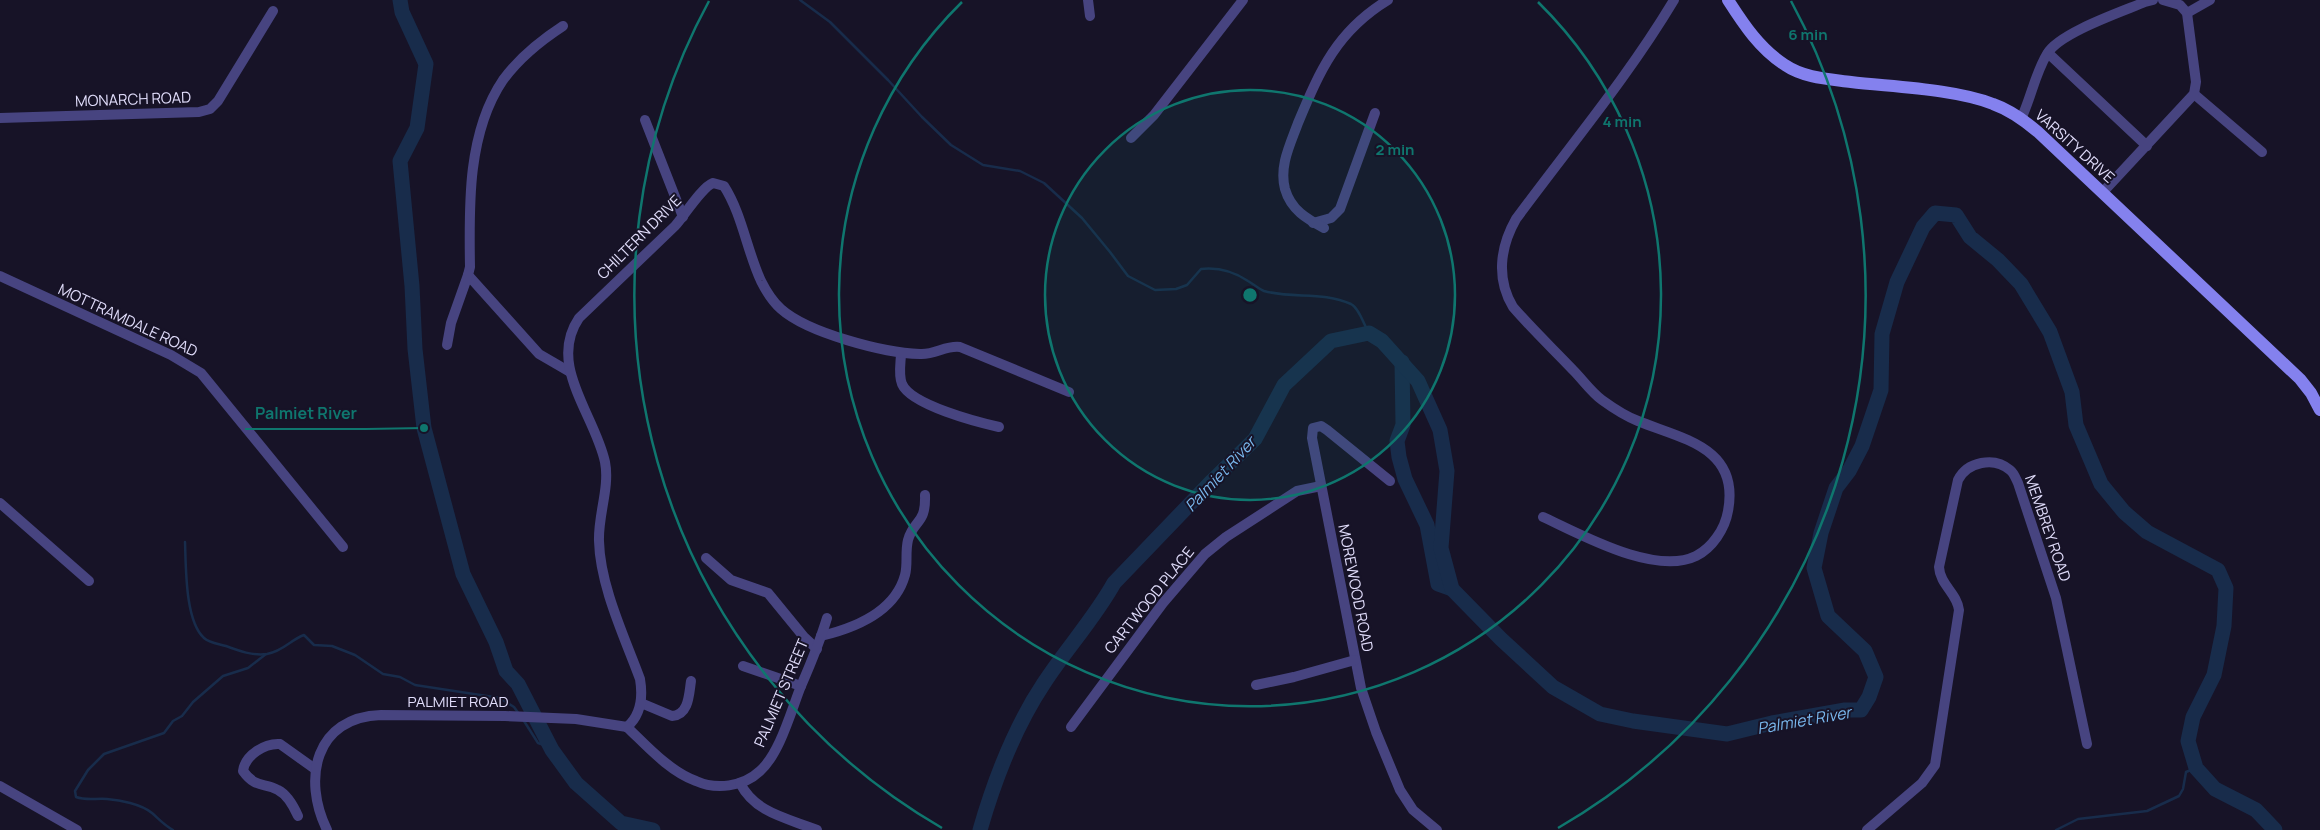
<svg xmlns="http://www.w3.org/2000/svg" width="2320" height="830" font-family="Manrope,sans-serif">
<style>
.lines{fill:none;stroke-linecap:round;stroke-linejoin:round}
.stream{stroke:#182c4b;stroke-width:2.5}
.river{stroke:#182c4b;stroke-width:15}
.street{stroke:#474480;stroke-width:10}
.secondary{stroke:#8481ee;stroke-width:12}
.ring{fill:none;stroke:#0f766e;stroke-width:2.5}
.labels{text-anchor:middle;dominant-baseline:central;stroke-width:4;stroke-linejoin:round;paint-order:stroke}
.street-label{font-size:15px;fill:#e1ddfb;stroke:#171327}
.water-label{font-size:16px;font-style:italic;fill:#79b7ed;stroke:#171327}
.centre{fill:#0f766e;stroke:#171327;stroke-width:2.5}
.ring-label{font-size:15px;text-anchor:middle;font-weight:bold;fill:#0f766e;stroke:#171327;stroke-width:4;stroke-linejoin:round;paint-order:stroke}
.leader{fill:none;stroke:#0f766e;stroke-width:2}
.callout-dot{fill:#0f766e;stroke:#171327;stroke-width:2}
.callout-label{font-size:16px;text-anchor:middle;font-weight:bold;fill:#0f766e;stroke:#171327;stroke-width:4;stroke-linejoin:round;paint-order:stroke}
</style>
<rect width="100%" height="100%" fill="#171327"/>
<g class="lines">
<g class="stream">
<path d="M800,0L830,22L888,80L922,117L951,145L983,165L1020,171L1044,183L1082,218L1110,252L1128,276L1155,290L1176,289L1187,285L1201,269C1219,267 1233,271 1248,281C1253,284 1259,289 1264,291C1293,299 1323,291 1351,304C1359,308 1364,325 1369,333"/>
<path d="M185,542C186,567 185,621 204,638C209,643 220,644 226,646C239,651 253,656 267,654C284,651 290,640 304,635L314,645L332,646L355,655L383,674L400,677L415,685L500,698L514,707L519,714"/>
<polyline points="524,721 538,743 550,747"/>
<path d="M173,830C164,825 159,819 152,813C141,804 120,800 107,799C96,798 87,801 76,797L75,791L88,770L104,754L164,733L173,721L182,716L193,702L223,676L248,668L266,654"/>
<polyline points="636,830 640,827"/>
<polyline points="2056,830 2078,819 2147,811 2179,796 2183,789 2186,772 2196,768"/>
</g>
<g class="river">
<polyline points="400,0 402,12 426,64 417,128 400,161 412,286 415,349 424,428 463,574 496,642 506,671 518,684 552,750 576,783 621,823 653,830"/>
<polyline points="1402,362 1403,425 1397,441 1399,457 1405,479 1427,525 1438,584 1452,589"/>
<path d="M980,830C995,778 1014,728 1044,683C1066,649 1094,619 1114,583L1212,481L1255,439L1284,385L1331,341L1369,333L1382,341L1418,381L1440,430L1447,471L1441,548L1452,589L1501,639L1553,687L1600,714L1633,721L1727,734L1772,723L1845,710H1861L1869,697L1876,677L1865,651L1828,616L1814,568L1821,533L1836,488L1849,471L1862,446L1881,390L1882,334L1897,282L1923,227L1935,213L1956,215L1970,237L1998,260L2021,284L2050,332L2072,392L2076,425L2101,484L2124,512L2147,532L2218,570L2226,588L2224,626L2214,675L2193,717L2188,741L2196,768L2215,789L2256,810L2275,830"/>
</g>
<g class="street">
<polyline points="1088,0 1090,16"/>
<polyline points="2187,13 2210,0"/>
<path d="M563,26C540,41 519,58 503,80C467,133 469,207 470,267L468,275L539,354L570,372"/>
<polyline points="2048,53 2147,146"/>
<polyline points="2194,94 2262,152"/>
<polyline points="0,118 199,112 210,109 218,101 273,11"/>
<path d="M2021,119C2031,98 2035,74 2047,54C2059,33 2121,12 2145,2L2153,0"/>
<polyline points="645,120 683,217"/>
<polyline points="1131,138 1154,115 1243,0"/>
<polyline points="2102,193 2194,94 2196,82 2187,13 2180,5 2163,0"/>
<polyline points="1313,223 1331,218 1340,209 1375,113"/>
<path d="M1324,228C1307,219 1291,210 1285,189C1279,166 1290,145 1298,123C1320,70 1337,31 1388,0"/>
<polyline points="0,276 171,355 201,373 343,547"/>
<polyline points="447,345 451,323 468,275"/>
<path d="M901,353C901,362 898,374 902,384C911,405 977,422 999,427"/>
<polyline points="1390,481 1327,430 1321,426 1313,428 1312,438 1361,688 1376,732 1400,790 1413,810 1437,830"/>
<polyline points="0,503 89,581"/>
<path d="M1543,517C1582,535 1655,576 1696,556C1712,548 1725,529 1728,511C1740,447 1682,439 1638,421C1625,416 1613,408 1602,400C1591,392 1583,380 1573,370C1553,349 1532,329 1513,307C1496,279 1500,247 1516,219C1569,147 1628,77 1674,0"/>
<polyline points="706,558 731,580 768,593 804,637 817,649"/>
<path d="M821,636C855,628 895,612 905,575C908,564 905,552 908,540C914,519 926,525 925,495"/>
<polyline points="743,666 801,686"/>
<polyline points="1256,685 1294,677 1355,660"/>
<path d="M641,703L672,716C689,715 689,694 691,681"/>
<path d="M627,727C641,715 643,697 640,679C625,638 600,586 599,541C598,515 610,487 605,462C595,415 547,365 579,318L675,226C684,216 702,187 713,183L724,186C742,214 747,251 761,281C766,291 773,302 781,309C808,333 884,353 920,354C935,355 946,345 960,347L1069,392"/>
<path d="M627,727C647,746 669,771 696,781C716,790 743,787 760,771C780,753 791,711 801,686C811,663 820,641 827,618"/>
<polyline points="1071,727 1163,603 1205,554 1226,537 1297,491 1321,486"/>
<path d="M740,783C755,813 787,818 817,830"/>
<polyline points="0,786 77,830"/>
<path d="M298,816C294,807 288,795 278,790C264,782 256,789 243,771C245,755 265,743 280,744L315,769"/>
<path d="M327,830C302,779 315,717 381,715L505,716L576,719L627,727"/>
<path d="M1867,830L1922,783L1935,765L1959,610C1957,593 1940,585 1939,567L1958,480C1967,462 1994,456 2010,470C2014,473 2016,479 2018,483L2056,598L2087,744"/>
</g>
<path class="secondary" d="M1728,0C1744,25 1760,49 1785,65C1804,78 1829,79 1851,82C1893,87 1955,89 1993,104C2010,110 2024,120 2038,132L2300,379L2311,393L2320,410"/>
</g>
<circle cx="1250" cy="295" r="205" fill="#0f766e" fill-opacity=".12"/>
<g class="ring">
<circle cx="1250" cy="295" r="205"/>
<path d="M1538 2A411 411 0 1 1 962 2"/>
<path d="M942 828A616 616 0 0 1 709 1M1791 1A616 616 0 0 1 1558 828"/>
</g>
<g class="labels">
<g class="street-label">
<text transform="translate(133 99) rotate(-2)">MONARCH ROAD</text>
<text transform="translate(2075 146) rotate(42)">VARSITY DRIVE</text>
<text transform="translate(639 237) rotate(-45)">CHILTERN DRIVE</text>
<text transform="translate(128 320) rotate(25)">MOTTRAMDALE ROAD</text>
<text transform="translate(2048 528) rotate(71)">MEMBREY ROAD</text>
<text transform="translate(1356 588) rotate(79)">MOREWOOD ROAD</text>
<text transform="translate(1149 600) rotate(-51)">CARTWOOD PLACE</text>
<text transform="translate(781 693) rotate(-67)">PALMIET STREET</text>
<text x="458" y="701">PALMIET ROAD</text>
</g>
<g class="water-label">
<text transform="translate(1220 474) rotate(-47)">Palmiet River</text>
<text transform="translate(1804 720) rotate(-10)">Palmiet River</text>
</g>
</g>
<circle cx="1250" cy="295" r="8" class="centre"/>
<g class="ring-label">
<text x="1808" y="40">6 min</text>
<text x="1622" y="127">4 min</text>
<text x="1395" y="155">2 min</text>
</g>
<path class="leader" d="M424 428L366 429H245"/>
<circle class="callout-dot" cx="424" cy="428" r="5"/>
<g class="callout-label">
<text x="306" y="419">Palmiet River</text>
</g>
</svg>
